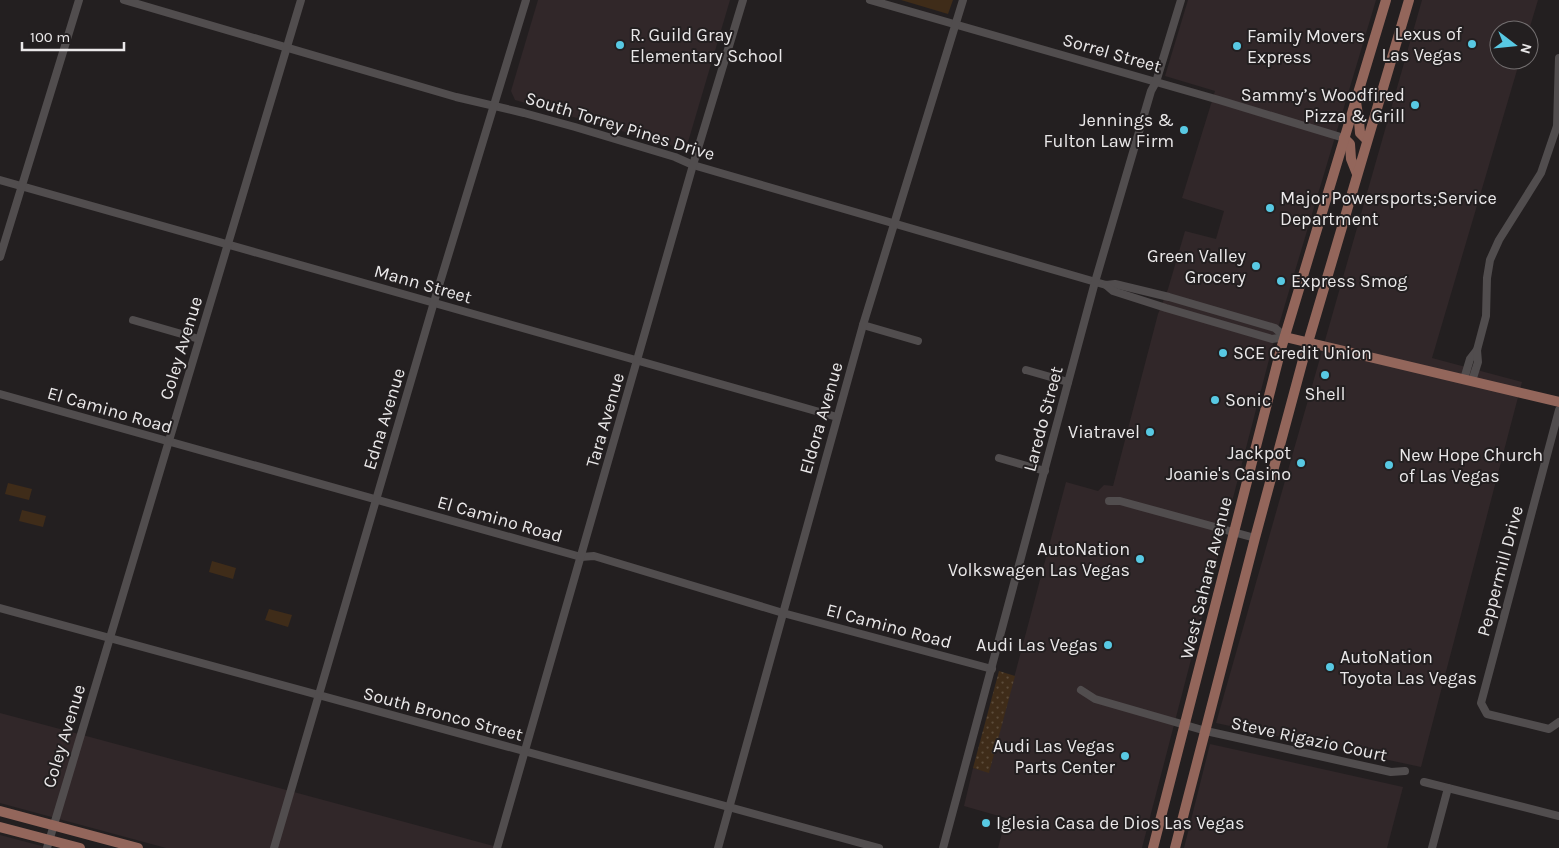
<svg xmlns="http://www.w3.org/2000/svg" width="1559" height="848" font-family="Karla,sans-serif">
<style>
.built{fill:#312729}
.park{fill:#3f2c19}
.garden{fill:url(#garden-dots)}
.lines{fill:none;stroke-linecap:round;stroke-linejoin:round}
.minor{stroke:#514d4e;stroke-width:8}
.major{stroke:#93665b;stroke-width:10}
.poi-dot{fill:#58c9e3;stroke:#231f20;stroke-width:2}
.labels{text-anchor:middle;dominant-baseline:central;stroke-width:4;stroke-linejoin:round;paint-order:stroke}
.poi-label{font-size:18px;fill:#eae8e9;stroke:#231f20;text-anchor:end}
.street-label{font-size:18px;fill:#eae8e9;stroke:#231f20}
</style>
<defs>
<pattern id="garden-dots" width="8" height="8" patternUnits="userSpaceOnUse" patternTransform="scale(1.25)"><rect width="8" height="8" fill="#3f2c19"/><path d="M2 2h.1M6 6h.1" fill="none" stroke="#5b4b3a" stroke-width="1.8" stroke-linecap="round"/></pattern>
</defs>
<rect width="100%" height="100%" fill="#231f20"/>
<g class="built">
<polygon points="538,0 730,0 688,142 680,148 515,100 511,91"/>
<polygon points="1188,0 1376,0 1272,348 1142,848 998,848 1006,818 964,806 973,768 989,772 1066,482 1098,491 1104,485 1113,486 1158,314 1168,289 1185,231 1216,239 1224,211 1182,198 1215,91 1165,76"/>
<polygon points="1422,0 1538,0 1529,30 1499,30 1499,60 1520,60 1432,358 1522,382 1421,767 1216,723"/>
<polygon points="0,713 90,737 501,848 166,848 0,803"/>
<polygon points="1210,744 1403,787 1387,848 1184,848"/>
<polygon points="0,835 49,848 0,848"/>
</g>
<g class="park">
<polygon points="901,0 953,0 948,14"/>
<polygon points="8,483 32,489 29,500 5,494"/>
<polygon points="22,510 46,516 43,527 19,521"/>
<polygon points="212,561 236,568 233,579 209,572"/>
<polygon points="269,609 292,615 288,627 265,620"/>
</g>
<polygon class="garden" points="999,671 1015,676 989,773 973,768"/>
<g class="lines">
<g class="minor">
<polyline points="124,0 456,97 524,113 575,127 675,157 693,165 1106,285 1115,284 1169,297 1275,328 1285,337"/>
<polyline points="870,0 1219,100 1344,138"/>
<polyline points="0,180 837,417"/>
<polyline points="0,257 79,0"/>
<polyline points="1106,285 1113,291 1166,308 1272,339 1285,337"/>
<polyline points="133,320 199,339"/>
<polyline points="863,325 918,341"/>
<polyline points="1026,370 1068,382"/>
<polyline points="1464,379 1470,359 1477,350"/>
<polyline points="1472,381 1478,362 1477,350 1486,316 1487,278 1490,260 1499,240 1541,173 1557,126 1559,58"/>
<polyline points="0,394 581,557 594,556 783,613 992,669"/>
<polyline points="1559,410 1481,703 1487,714 1549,729 1559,722"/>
<polyline points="999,458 1045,471"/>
<polyline points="1109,501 1120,501 1255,538"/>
<polyline points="0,608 879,848"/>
<polyline points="1081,690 1095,699 1206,731 1391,772 1405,771"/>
<polyline points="1424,782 1559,816"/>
<polyline points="47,848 301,0"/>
<polyline points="274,848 434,302 526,0"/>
<polyline points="497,848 693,165 743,0"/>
<polyline points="718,848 863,325 963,0"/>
<polyline points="943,848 1095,282 1151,91 1156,82 1181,0"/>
<polyline points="1432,848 1448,788"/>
</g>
<g class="major">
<polyline points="1356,102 1359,121 1360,133 1367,140"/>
<polyline points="1344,138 1350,144 1351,159 1357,174"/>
<polyline points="1285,337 1559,402"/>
<polyline points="0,811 138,848"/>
<polyline points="0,827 80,848"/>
<polyline points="1153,848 1281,349 1386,0"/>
<polyline points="1175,848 1255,538 1304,356 1409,0"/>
</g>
</g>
<g class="poi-dot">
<circle cx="1472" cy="44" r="5"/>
<circle cx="620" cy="45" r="5"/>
<circle cx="1237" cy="46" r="5"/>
<circle cx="1415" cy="105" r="5"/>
<circle cx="1184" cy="130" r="5"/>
<circle cx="1270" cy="208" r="5"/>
<circle cx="1256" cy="266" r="5"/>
<circle cx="1281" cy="281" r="5"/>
<circle cx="1223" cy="353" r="5"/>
<circle cx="1325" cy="375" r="5"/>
<circle cx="1215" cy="400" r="5"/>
<circle cx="1150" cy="432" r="5"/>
<circle cx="1301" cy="463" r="5"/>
<circle cx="1389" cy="465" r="5"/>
<circle cx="1140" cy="559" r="5"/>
<circle cx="1108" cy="645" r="5"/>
<circle cx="1330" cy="667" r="5"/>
<circle cx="1125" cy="756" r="5"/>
<circle cx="986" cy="823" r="5"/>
</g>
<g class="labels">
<g class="poi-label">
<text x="1462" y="34">Lexus of<tspan x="1462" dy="21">Las Vegas</tspan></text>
<text x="630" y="35" text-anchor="start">R. Guild Gray<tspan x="630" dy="21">Elementary School</tspan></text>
<text x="1247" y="36" text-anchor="start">Family Movers<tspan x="1247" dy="21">Express</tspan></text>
<text x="1405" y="95">Sammy’s Woodfired<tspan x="1405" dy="21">Pizza &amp; Grill</tspan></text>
<text x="1174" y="120">Jennings &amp;<tspan x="1174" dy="21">Fulton Law Firm</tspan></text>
<text x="1280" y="198" text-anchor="start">Major Powersports;Service<tspan x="1280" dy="21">Department</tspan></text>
<text x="1246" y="256">Green Valley<tspan x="1246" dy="21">Grocery</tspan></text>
<text x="1291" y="281" text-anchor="start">Express Smog</text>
<text x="1233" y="353" text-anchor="start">SCE Credit Union</text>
<text x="1325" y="394" text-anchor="middle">Shell</text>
<text x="1225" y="400" text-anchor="start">Sonic</text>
<text x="1140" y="432">Viatravel</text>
<text x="1291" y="453">Jackpot<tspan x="1291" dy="21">Joanie's Casino</tspan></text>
<text x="1399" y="455" text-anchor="start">New Hope Church<tspan x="1399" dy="21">of Las Vegas</tspan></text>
<text x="1130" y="549">AutoNation<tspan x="1130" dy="21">Volkswagen Las Vegas</tspan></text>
<text x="1098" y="645">Audi Las Vegas</text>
<text x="1340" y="657" text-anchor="start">AutoNation<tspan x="1340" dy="21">Toyota Las Vegas</tspan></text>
<text x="1115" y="746">Audi Las Vegas<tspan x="1115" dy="21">Parts Center</tspan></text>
<text x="996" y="823" text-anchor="start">Iglesia Casa de Dios Las Vegas</text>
</g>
<g class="street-label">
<text transform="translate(1112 53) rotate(16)">Sorrel Street</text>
<text transform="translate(620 126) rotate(17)">South Torrey Pines Drive</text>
<text transform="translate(423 284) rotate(16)">Mann Street</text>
<text transform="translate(181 348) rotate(-73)">Coley Avenue</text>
<text transform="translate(110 410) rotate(16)">El Camino Road</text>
<text transform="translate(821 418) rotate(-74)">Eldora Avenue</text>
<text transform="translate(384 419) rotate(-73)">Edna Avenue</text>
<text transform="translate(1043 419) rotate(-75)">Laredo Street</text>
<text transform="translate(605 420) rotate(-74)">Tara Avenue</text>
<text transform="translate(500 519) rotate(16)">El Camino Road</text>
<text transform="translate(1500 571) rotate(-75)">Peppermill Drive</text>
<text transform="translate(1206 578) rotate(-76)">West Sahara Avenue</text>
<text transform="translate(889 626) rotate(15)">El Camino Road</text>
<text transform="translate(443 714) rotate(15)">South Bronco Street</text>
<text transform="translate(64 736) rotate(-73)">Coley Avenue</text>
<text transform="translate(1309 739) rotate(12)">Steve Rigazio Court</text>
</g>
</g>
<g transform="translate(1514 45) rotate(106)"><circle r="24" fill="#231f20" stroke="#736f70"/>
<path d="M0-4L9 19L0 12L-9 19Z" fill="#58c9e3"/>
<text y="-8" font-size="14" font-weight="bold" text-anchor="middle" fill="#eae8e9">N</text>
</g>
<path d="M22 42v8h102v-8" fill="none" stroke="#eae8e9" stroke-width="2.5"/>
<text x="30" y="42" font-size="15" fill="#eae8e9" stroke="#231f20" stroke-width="4" paint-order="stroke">100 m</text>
</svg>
